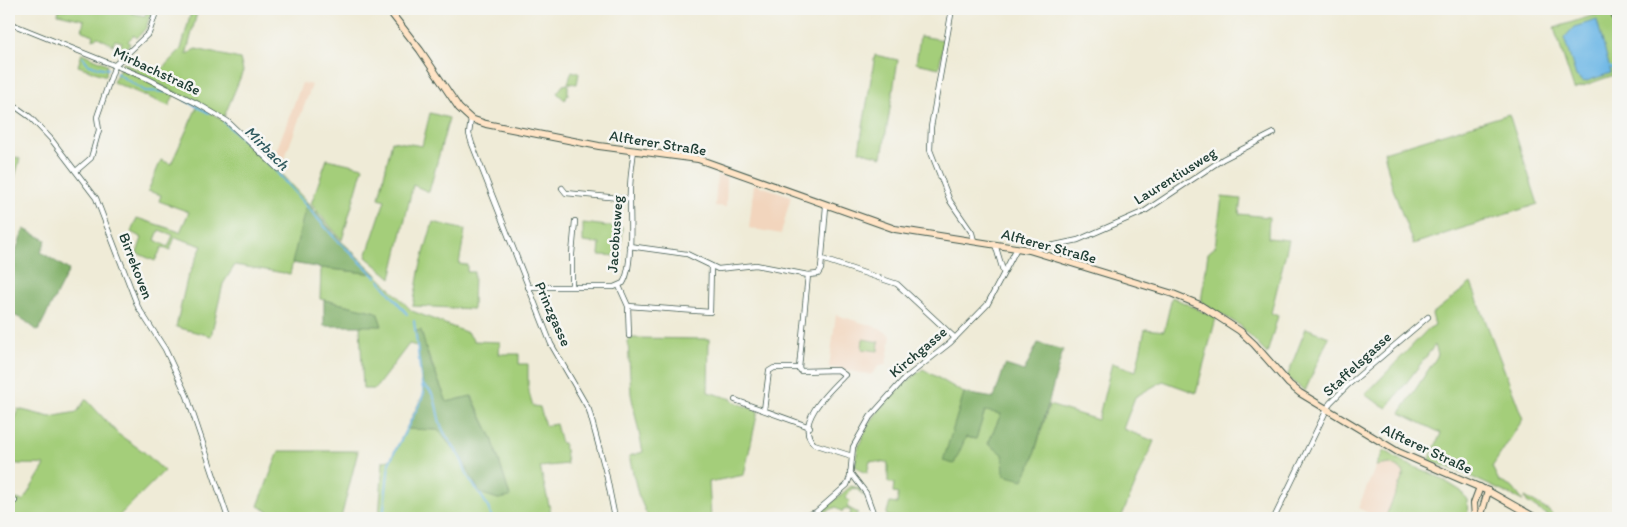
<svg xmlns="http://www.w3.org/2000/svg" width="1627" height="527" font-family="Itim,sans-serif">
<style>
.built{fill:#f2d5bd}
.green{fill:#a4ce7a;stroke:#628657;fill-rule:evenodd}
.forest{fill:#83b16a;stroke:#51774f}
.water{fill:#6db7e6;stroke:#467a8d}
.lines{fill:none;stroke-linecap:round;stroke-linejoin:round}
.stream{stroke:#6db7e6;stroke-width:2}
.street-casing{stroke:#3e574c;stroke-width:6}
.secondary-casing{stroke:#3e574c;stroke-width:8}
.street{stroke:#fff;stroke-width:4.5}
.secondary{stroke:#ffe4c6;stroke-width:6}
.labels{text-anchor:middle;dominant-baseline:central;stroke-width:5;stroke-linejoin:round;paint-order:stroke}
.street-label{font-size:15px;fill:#1f3d34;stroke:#f6f6f2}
.water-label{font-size:16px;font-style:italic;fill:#325c60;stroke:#f6f6f2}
</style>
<rect width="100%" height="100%" fill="#f6f6f2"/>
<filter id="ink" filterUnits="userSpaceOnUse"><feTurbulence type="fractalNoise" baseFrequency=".02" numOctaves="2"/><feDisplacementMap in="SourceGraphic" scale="10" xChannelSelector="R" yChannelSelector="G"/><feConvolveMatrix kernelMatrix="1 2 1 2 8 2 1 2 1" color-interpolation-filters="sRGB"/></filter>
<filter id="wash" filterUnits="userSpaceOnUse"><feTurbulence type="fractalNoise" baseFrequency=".0096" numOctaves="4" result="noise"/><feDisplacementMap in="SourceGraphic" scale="20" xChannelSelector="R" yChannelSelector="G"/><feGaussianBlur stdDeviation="1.12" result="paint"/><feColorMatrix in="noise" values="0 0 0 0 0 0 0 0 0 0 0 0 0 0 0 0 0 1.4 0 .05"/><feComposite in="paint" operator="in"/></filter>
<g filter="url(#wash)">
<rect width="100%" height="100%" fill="#efebd7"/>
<g class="built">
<polygon points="302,83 312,85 280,170 272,162"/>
<polygon points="717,175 727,178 726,207 715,206"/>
<polygon points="754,184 791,196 781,234 749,228"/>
<polygon points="836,315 880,328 891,336 886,365 880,365 871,375 829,367"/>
<polygon points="1390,464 1403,471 1404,474 1385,518 1379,518 1358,508 1376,466"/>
</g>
<g class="green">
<polygon points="59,9 105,9 107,11 108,9 132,9 131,13 145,16 147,9 152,9 146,28 137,38 134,35 128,41 130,44 119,54 122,42 115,40 113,45 98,37 93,39 94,35 82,31 84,20 58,14"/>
<polygon points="192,9 198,9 186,55 196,49 240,59 243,71 224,117 122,65 123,62 136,69 140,65 157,74 181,49"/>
<polygon points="1602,9 1618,9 1618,96 1614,75 1574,89 1554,28 1601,13"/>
<polygon points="920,36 944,40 939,68 916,63"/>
<polygon points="82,53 107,64 106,76 78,66"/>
<polygon points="875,55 898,60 882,157 859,151"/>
<polygon points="120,68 175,93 169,106 113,82"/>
<polygon points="572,71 579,73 577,84 568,83"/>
<polygon points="568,84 568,94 565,100 557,93 563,85"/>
<path d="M198,105C241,128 274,167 307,202L290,274L235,265L223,284L211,336L176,327L187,279L202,246L175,237L170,250L162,247L155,261L137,253L142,238L131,232L137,218L180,232L189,212L159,201L161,195L148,191L161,160L171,164ZM159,230L173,235L168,247L155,240Z"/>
<polygon points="430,113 449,118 429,192 413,185 391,278 366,257 385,200 379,198 392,141 422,146"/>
<polygon points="1509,114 1538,204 1413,244 1392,186 1384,152"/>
<polygon points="9,155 20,159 9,197"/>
<polygon points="327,159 363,167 342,240 311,204"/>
<polygon points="1222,197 1241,199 1239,214 1269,217 1268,238 1289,240 1271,313 1278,316 1267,354 1241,326 1201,302 1208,253 1215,247"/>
<polygon points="433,222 465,230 459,264 467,265 467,272 474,272 473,309 413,306 420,267"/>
<polygon points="583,223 623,228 620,256 599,255 600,244 583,242"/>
<polygon points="321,268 376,274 412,311 468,333 474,341 500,342 499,354 519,354 519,364 528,364 528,389 533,406 540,407 545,426 556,424 561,443 564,443 567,464 540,467 552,518 379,518 383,461 390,460 406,429 438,430 463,461 480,493 498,499 510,496 492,438 472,396 447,402 425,346 416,337 417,346 409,344 375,389 363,389 360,325 382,326 377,312 320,299"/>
<polygon points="1471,283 1523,419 1492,467 1499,481 1513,488 1523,501 1461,472 1429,461 1441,433 1400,413 1438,355 1435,345 1387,408 1365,395 1428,329 1435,325 1432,314"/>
<path d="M1172,297L1216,318L1196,393L1163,381L1135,397L1123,429L1154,441L1121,518H929C916,511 900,522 886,515L890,503L897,504L898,494L893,492L894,483L888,482V463L870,461L867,473L859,470L855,465C858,426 893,391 923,369L964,393L944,461L966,437L976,439L985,410L1001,414L988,444L1032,462L1049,405L1098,420L1112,363L1136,371L1145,329L1164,331Z"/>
<polygon points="1306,328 1329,337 1305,391 1287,377"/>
<polygon points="631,338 709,339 708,392 732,399 732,401 758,411 744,475 709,482 711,518 649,518 647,515 638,494 629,456 643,452 631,394 628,341"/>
<polygon points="863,339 879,342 878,351 862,349"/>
<path d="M86,399L118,434L144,452L164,471L117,518H9V513L16,499L23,501L45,465C33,463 20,466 9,462V435L18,409L50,417L77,412Z"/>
<polygon points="1384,450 1405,463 1437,476 1461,491 1467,500 1468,518 1385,518 1404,474 1403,471 1390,464 1376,466"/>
<polygon points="279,451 358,451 341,518 281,518 258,506"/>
<polygon points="851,486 859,488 863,496 858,490 852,488 845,498 850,501 847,507 858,513 853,518 846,518 851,514 850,510 843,509 842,512 836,507 815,517"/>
<polygon points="1525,497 1549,511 1553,515 1551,518 1527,502"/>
</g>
<g class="forest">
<polygon points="307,202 340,240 376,274 321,268 292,263"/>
<polygon points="24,229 46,240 41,252 69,270 38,331 24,320 9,313 9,269"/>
<polygon points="324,300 377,312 382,326 324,326"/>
<polygon points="421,330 428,356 447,402 471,396 492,438 510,497 498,499 480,493 463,461 438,430 406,429 424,393 416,337 416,331"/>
<polygon points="1038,343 1063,350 1032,462 1023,480 1004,475 1003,454 988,444 1001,414 985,411 976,439 966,437 954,464 943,461 964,393 994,398 1005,365 1024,371"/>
</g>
<polygon class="water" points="1597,20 1611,73 1584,82 1576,76 1564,38 1574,27"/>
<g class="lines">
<g class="stream">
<polyline points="83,57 89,65 108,69"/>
<polyline points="1609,67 1616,70 1618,82"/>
<polyline points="116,73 145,91 169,92"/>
<polyline points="185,100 209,113"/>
<polyline points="224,122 273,168 334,237 376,277"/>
<polyline points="379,280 407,314"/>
<path d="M414,321L422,385C439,392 435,413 442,428C446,438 453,445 458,454C463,461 465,471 469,478C479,494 486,499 492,518"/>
<polyline points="383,518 389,463 421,401 424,393 422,385"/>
</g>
</g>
</g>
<g filter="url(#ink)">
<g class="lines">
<g class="street-casing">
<g id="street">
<polyline points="952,9 931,127 930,150 950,201 972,233 974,241"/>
<polyline points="9,23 146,78 198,104 227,121 278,169"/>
<polyline points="9,102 30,117 51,139 96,198 138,307 165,349 187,396 228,518"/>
<polyline points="471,119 469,134 472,144 551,344 589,410 606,473 615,518"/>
<polyline points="76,171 91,158 99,130 97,117 115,65 149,33 157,9"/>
<polyline points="562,188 566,193 630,199"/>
<polyline points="995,244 1003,271"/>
<polyline points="629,246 687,254 718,269 756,265 808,275"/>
<polyline points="1032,250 1078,240 1145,211 1223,159 1274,133"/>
<polyline points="822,259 897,284 955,338"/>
<polyline points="572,286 572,254 575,221"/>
<polyline points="619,286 628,306 629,336"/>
<path d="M528,287H614L623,283C633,268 630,219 630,200C629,183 632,166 634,150"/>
<polyline points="628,306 710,312 711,266"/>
<path d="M799,368L801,371L838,370L845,375C831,389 793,423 814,444L852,456"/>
<polyline points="735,400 810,427"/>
<polyline points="764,410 769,371 774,368 799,368 808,275 818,274 821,269 826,206"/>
<polyline points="850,472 866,493 875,518"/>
<polyline points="9,498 15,501"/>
<polyline points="769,518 777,516 802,517 816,512 847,485 850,477 853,447 870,417 904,379 950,343 987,305 1017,248"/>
<polyline points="1274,518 1330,403 1348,385 1428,317"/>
</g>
</g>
<g class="secondary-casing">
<g id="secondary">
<polyline points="388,9 420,50 459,108 471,119 486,124 599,146 698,159 895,229 1029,250 1173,294 1200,305 1240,331 1254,344 1289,384 1300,393 1398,452 1488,491 1536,518"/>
<polyline points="1613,9 1618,24"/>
<polyline points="1475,518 1474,503 1480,487"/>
<polyline points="1480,518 1488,491"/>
</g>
</g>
<use href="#street" class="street"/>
<use href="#secondary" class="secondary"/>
</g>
</g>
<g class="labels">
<g class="street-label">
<text transform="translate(157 71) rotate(25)">Mirbachstraße</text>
<text transform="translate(658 143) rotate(9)">Alfterer Straße</text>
<text transform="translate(1175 176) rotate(-32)">Laurentiusweg</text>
<text transform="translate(615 234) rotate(-86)">Jacobusweg</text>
<text transform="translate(1049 246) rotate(15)">Alfterer Straße</text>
<text transform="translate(136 266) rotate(69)">Birrekoven</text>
<text transform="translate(553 314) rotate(66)">Prinzgasse</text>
<text transform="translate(918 352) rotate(-40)">Kirchgasse</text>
<text transform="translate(1357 364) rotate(-43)">Staffelsgasse</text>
<text transform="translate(1427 449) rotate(25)">Alfterer Straße</text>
</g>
<g class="water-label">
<text transform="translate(267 148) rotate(45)">Mirbach</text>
</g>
</g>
<rect width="1627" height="527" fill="none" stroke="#f6f6f2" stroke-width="30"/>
</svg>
